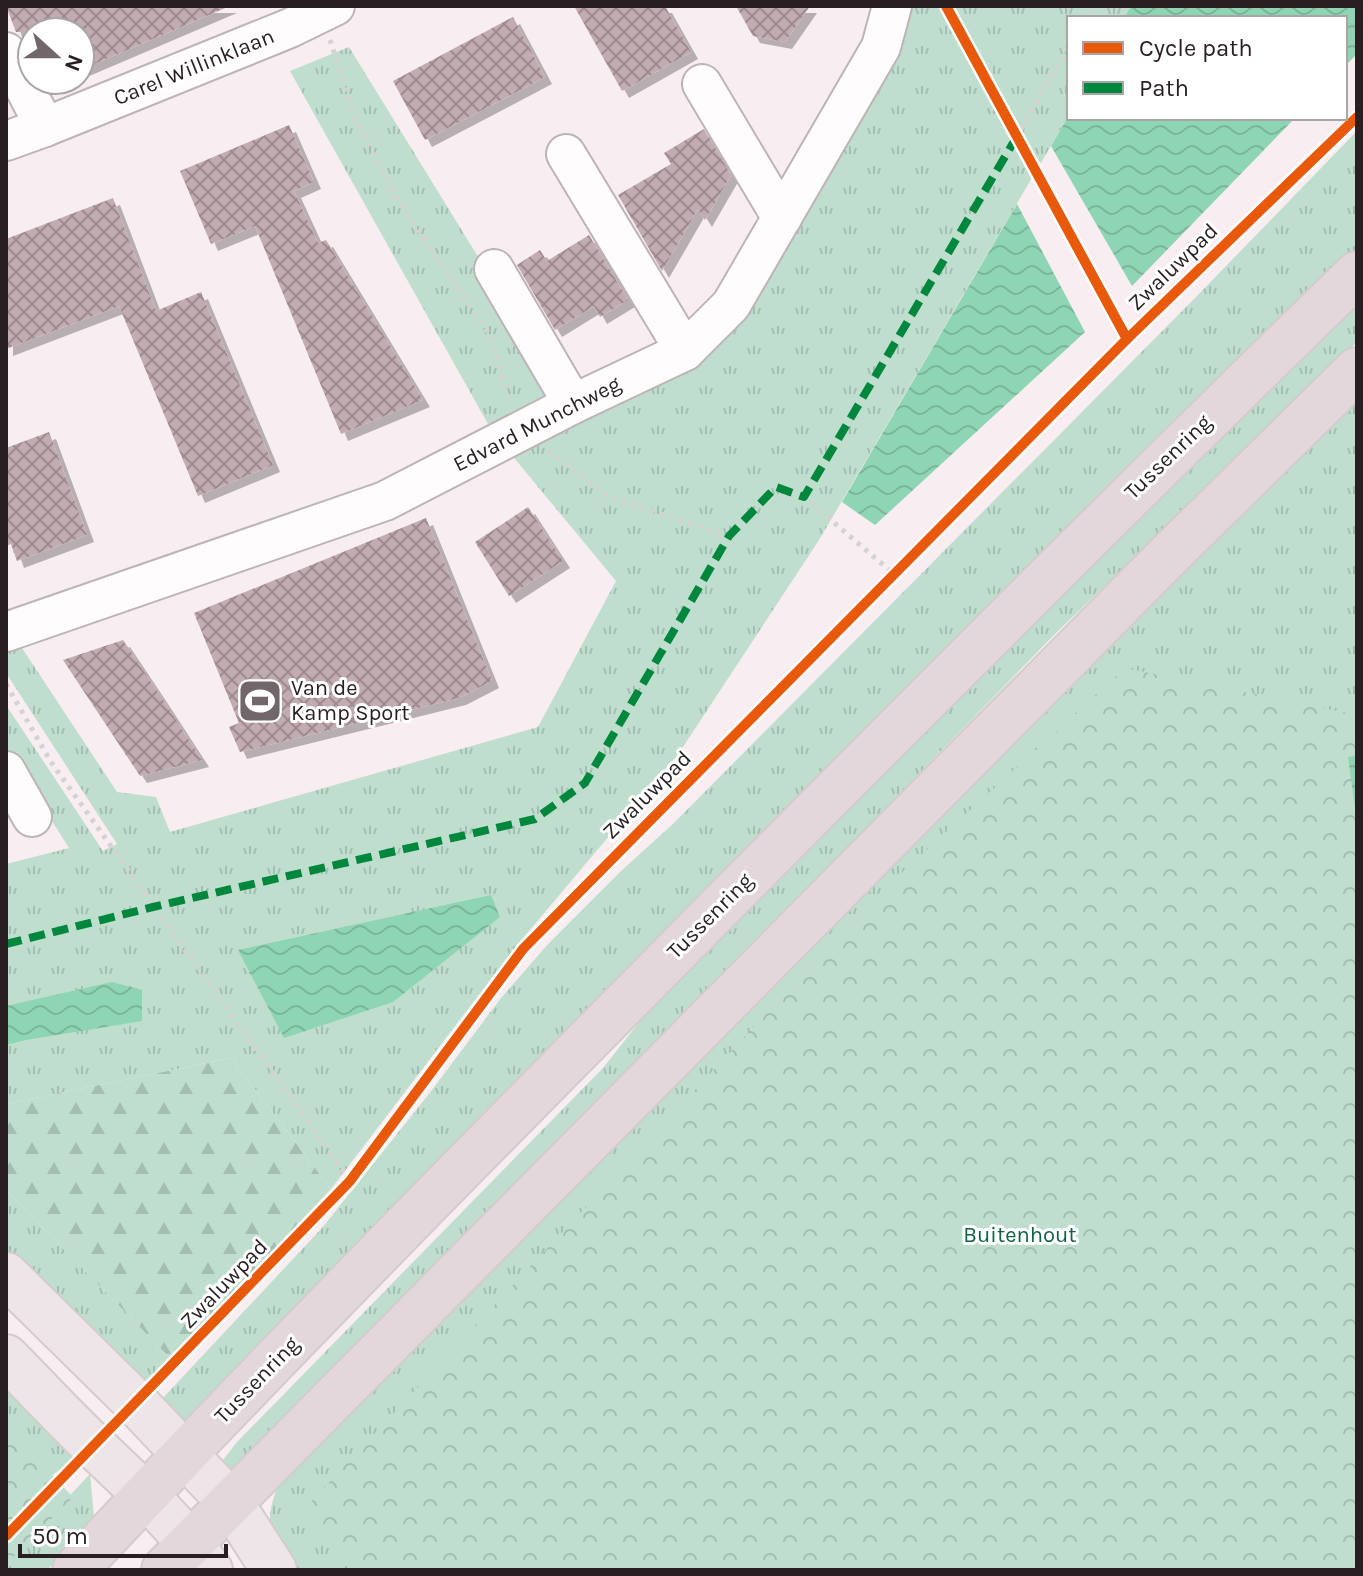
<svg xmlns="http://www.w3.org/2000/svg" width="1363" height="1576" font-family="Karla,sans-serif">
<style>
.grass{fill:url(#grass-tufts)}
.forest{fill:url(#forest-firs)}
.park{fill:url(#park-crowns)}
.water{fill:url(#water-waves)}
.building{fill:url(#building-cross-hatch);filter:url(#shadow)}
.lines{fill:none;stroke-linecap:round;stroke-linejoin:round}
.minor-casing{stroke:#beb4b7;stroke-width:42}
.major-casing{stroke:#d2cccd;stroke-width:48}
.highway-casing{stroke:#d2cccd;stroke-width:48}
.path{stroke:#d5d2d2;stroke-width:5;stroke-dasharray:4 6;stroke-linecap:butt}
.minor{stroke:#fefcfd;stroke-width:38}
.major{stroke:#eee5e8;stroke-width:44}
.highway{stroke:#e3d7db;stroke-width:44}
.quiet{stroke:#00873e;stroke-width:8;stroke-dasharray:16 8;stroke-linecap:butt}
.cycleway-casing{stroke:#fff;stroke-width:15}
.cycleway{stroke:#e8590c;stroke-width:10}
.labels{text-anchor:middle;dominant-baseline:central;stroke-width:6;stroke-linejoin:round;paint-order:stroke}
.street-label{font-size:22px;fill:#291f22;stroke:#fff}
.poi-label{font-size:22px;fill:#291f22;stroke:#fff;text-anchor:start}
.park-label{font-size:22px;fill:#106244;stroke:#fff}
</style>
<defs>
<pattern id="grass-tufts" width="24" height="20" patternUnits="userSpaceOnUse" patternTransform="scale(2)"><rect width="24" height="20" fill="#bfdece"/><path d="M3 7l-1-3M5 7V3M7 7l1-3M15 17l-1-3M17 17v-4M19 17l1-3" fill="none" stroke="#a4beb1"/></pattern>
<pattern id="forest-firs" width="22" height="20" patternUnits="userSpaceOnUse" patternTransform="scale(2)"><rect width="22" height="20" fill="#bfdece"/><path d="M5 1l3.5 6h-7zM16 11l3.5 6h-7z" fill="#a4beb1"/></pattern>
<pattern id="park-crowns" width="20" height="18" patternUnits="userSpaceOnUse" patternTransform="scale(2)"><rect width="20" height="18" fill="#bfdece"/><path d="M2 6a3 3 0 1 1 6 0M12 15a3 3 0 1 1 6 0" fill="none" stroke="#a4beb1"/></pattern>
<pattern id="water-waves" width="16" height="10" patternUnits="userSpaceOnUse" patternTransform="scale(2)"><rect width="16" height="10" fill="#8ed5b5"/><path d="M0 5q4-4 8 0t8 0" fill="none" stroke="#7ab69b"/></pattern>
<pattern id="building-cross-hatch" width="8" height="8" patternUnits="userSpaceOnUse" patternTransform="scale(2)"><rect width="8" height="8" fill="#c2acb2"/><path d="M0 0l8 8M0 8l8-8" fill="none" stroke="#9e8b90"/></pattern>
<filter id="shadow"><feDropShadow dx="7" dy="7" stdDeviation="0" flood-color="#0004"/></filter>
</defs>
<rect width="100%" height="100%" fill="#f8edf0"/>
<g class="grass">
<polygon points="910,6 1131,6 1124,18 1069,18 1069,115 819,540 679,753 513,950 331,1189 231,1058 6,1104 6,864 69,848 6,748 6,705 103,851 117,844 6,673 6,653 20,645 117,792 156,797 170,832 538,727 616,581 510,453 699,359 815,199 904,38"/>
<polygon points="349,47 560,390 488,424 290,71"/>
<polygon points="1357,131 1357,249 1159,445 186,1425 161,1400 322,1228 429,1094 501,998 549,943 621,871 674,823 1196,297"/>
<polygon points="1357,300 1357,342 1054,635 243,1467 233,1476 219,1469 223,1460 237,1442 603,1068 678,973"/>
<path d="M1357,396V1570H288C269,1533 263,1524 279,1483Z"/>
<polygon points="6,1190 171,1359 140,1385 6,1255"/>
<polygon points="6,1384 76,1457 27,1495 6,1476"/>
<polygon points="90,1474 95,1528 77,1539 47,1570 6,1570 6,1563"/>
</g>
<polygon class="forest" points="231,1058 331,1189 171,1359 6,1190 6,1104"/>
<g class="park">
<polygon points="1125,668 1357,715 1357,1570 354,1570 307,1506 873,899"/>
<polygon points="6,1428 73,1497 6,1564"/>
</g>
<g class="water">
<polygon points="1131,6 1357,6 1357,54 1345,66 1345,18 1124,18"/>
<polygon points="1069,115 1069,118 1295,118 1132,286 1051,146"/>
<polygon points="1017,204 1085,332 875,525 842,502"/>
<polygon points="1357,755 1357,822 1348,757"/>
<polygon points="491,895 500,917 393,1002 284,1038 238,950"/>
<polygon points="112,982 142,990 142,1021 26,1040 6,1045 6,1006"/>
</g>
<g class="building">
<polygon points="6,6 230,6 80,70 80,32 16,32"/>
<polygon points="574,6 665,6 691,52 622,91"/>
<polygon points="736,6 810,6 785,42 753,36"/>
<polygon points="513,17 545,77 425,140 393,81"/>
<polygon points="289,125 314,182 294,191 318,243 326,240 423,400 341,434 255,226 211,244 180,171"/>
<polygon points="704,129 731,175 705,220 698,209 662,271 618,195 671,164 664,153"/>
<polygon points="113,198 156,311 201,292 273,465 198,496 119,306 6,349 6,239"/>
<polygon points="589,235 628,300 600,317 594,306 555,330 517,265 540,250 547,261"/>
<polygon points="49,432 87,535 17,561 11,544 6,546 6,448"/>
<polygon points="528,507 563,561 509,596 475,542"/>
<polygon points="426,518 492,681 459,698 240,752 229,727 239,723 194,613"/>
<polygon points="123,640 163,700 202,760 140,776 63,660"/>
</g>
<g class="lines">
<g class="minor-casing">
<g id="minor">
<polyline points="6,52 45,127"/>
<polyline points="702,84 782,218"/>
<polyline points="6,141 45,127 290,28 335,6"/>
<polyline points="566,154 685,351"/>
<polyline points="494,269 573,404"/>
<polyline points="6,632 385,501 573,404 685,351 731,305 881,47 892,6"/>
<polyline points="6,771 32,817"/>
</g>
</g>
<g class="major-casing">
<g id="major">
<polyline points="6,1275 137,1404 231,1503 274,1570"/>
<path d="M6,1357C36,1387 65,1419 97,1449C137,1487 177,1524 210,1570"/>
</g>
</g>
<g class="highway-casing">
<g id="highway">
<path d="M75,1570C286,1345 503,1126 720,907C931,694 1142,482 1357,274"/>
<polyline points="164,1570 1167,557 1357,370"/>
</g>
</g>
<g class="path">
<polyline points="1085,18 1091,6"/>
<polyline points="330,40 357,124 398,200 489,334 511,400"/>
<polyline points="1016,138 1069,45"/>
<polyline points="548,451 609,497 729,536"/>
<polyline points="804,497 894,574"/>
<polyline points="6,684 51,762 350,1181"/>
</g>
<use href="#minor" class="minor"/>
<use href="#major" class="major"/>
<use href="#highway" class="highway"/>
<polyline class="quiet" points="6,944 153,907 535,819 585,783 729,536 776,487 804,497 1016,138"/>
<g class="cycleway-casing">
<g id="cycleway">
<polyline points="946,6 1127,339"/>
<polyline points="6,1536 350,1181 523,949 1127,339 1357,117"/>
</g>
</g>
<use href="#cycleway" class="cycleway"/>
</g>
<defs>
<g id="stadium-square" transform="scale(2.3)"><rect x="-9" y="-9" width="18" height="18" rx="4" fill="#71676a" stroke="#fff"/><path d="M0-5a6.5 5 0 1 0 0 10a6.5 5 0 1 0 0-10ZM-3.5-1.8h7v3.6h-7Z" fill="#fff"/></g>
</defs>
<g fill-rule="evenodd">
<use href="#stadium-square" x="260" y="701"/>
</g>
<g class="labels">
<g class="street-label">
<text transform="translate(194 67) rotate(-22)">Carel Willinklaan</text>
<text transform="translate(1173 267) rotate(-44)">Zwaluwpad</text>
<text transform="translate(537 424) rotate(-27)">Edvard Munchweg</text>
<text transform="translate(1168 457) rotate(-44)">Tussenring</text>
<text transform="translate(647 795) rotate(-45)">Zwaluwpad</text>
<text transform="translate(710 916) rotate(-45)">Tussenring</text>
<text transform="translate(224 1284) rotate(-46)">Zwaluwpad</text>
<text transform="translate(257 1380) rotate(-46)">Tussenring</text>
</g>
<g class="poi-label">
<text x="291" y="688">Van de<tspan x="291" dy="25">Kamp Sport</tspan></text>
</g>
<g class="park-label">
<text x="1020" y="1235">Buitenhout</text>
</g>
</g>
<rect width="1363" height="1576" fill="none" stroke="#291f22" stroke-width="16"/>
<rect x="1067" y="16" width="280" height="104" fill="#ffffff" stroke="#a9a5a7" stroke-width="2"/>
<rect x="1083" y="42" width="40" height="12" fill="#e8590c" stroke="#a9a5a7" stroke-width="2"/>
<text x="1139" y="56" font-size="24" fill="#291f22">Cycle path</text>
<rect x="1083" y="82" width="40" height="12" fill="#00873e" stroke="#a9a5a7" stroke-width="2"/>
<text x="1139" y="96" font-size="24" fill="#291f22">Path</text>
<g transform="translate(56 56) rotate(111)"><circle r="38" fill="#ffffff" stroke="#a9a5a7" stroke-width="2"/>
<path d="M0-6L14 30L0 20L-14 30Z" fill="#71676a"/>
<text y="-12" font-size="22" font-weight="bold" text-anchor="middle" fill="#291f22">N</text>
</g>
<path d="M20 1544v12h206v-12" fill="none" stroke="#291f22" stroke-width="4"/>
<text x="32" y="1544" font-size="24" fill="#291f22" stroke="#ffffff" stroke-width="6" paint-order="stroke">50 m</text>
</svg>
